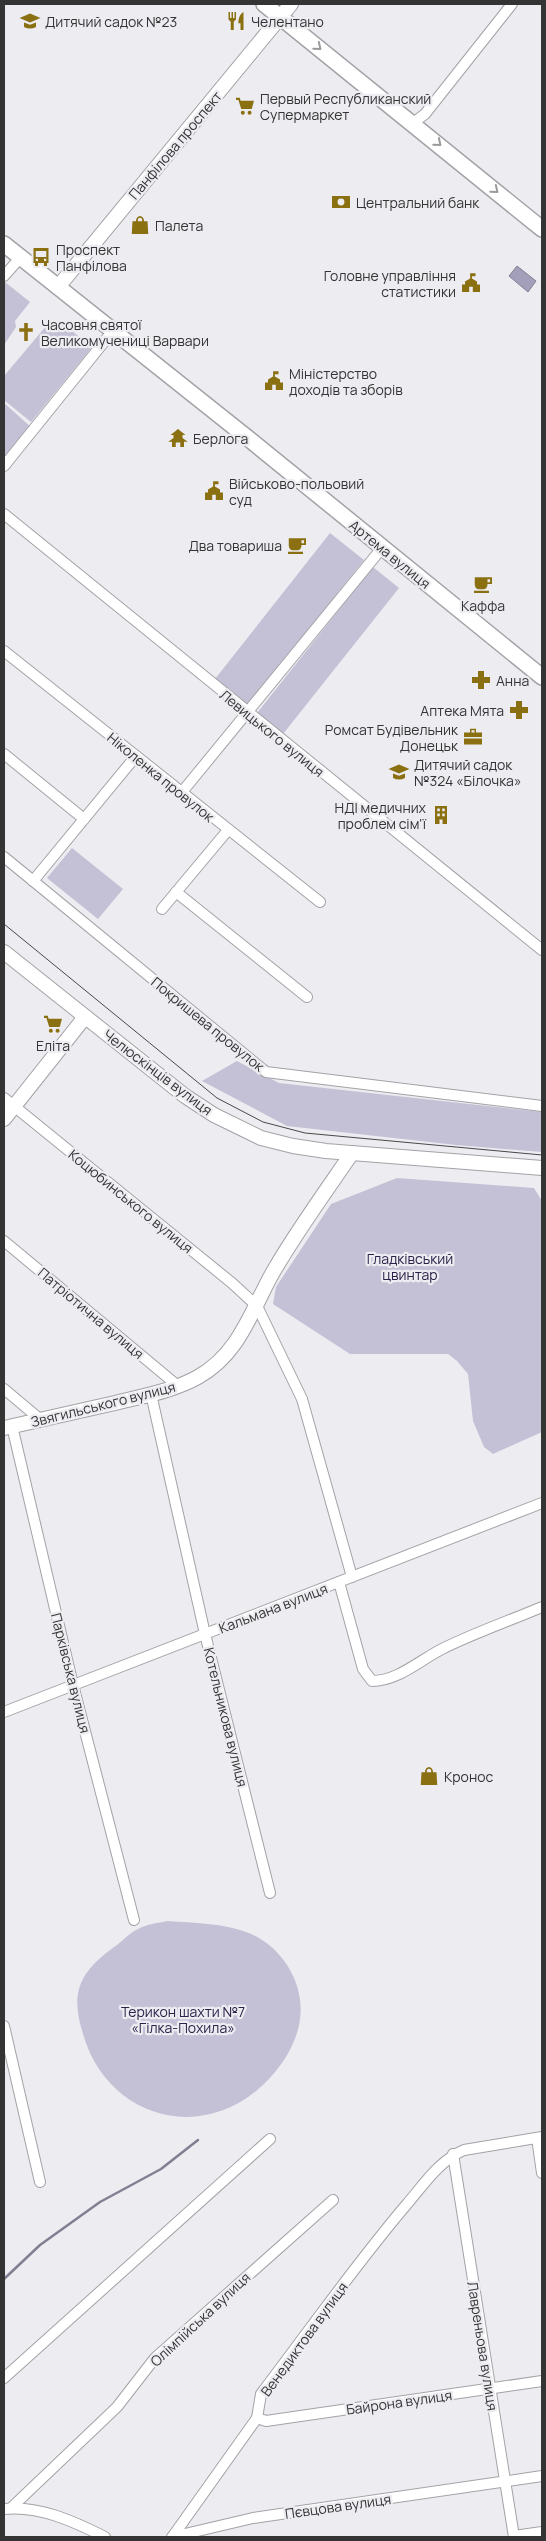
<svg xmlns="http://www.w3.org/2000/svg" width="546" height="2541" font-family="Manrope,sans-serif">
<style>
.green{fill:#c4c1d6}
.water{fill:#a39fbb;stroke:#827f93}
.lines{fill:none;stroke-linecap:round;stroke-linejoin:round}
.stream{stroke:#827f93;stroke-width:2.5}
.street-casing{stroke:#a3a2a6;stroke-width:12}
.secondary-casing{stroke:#a3a2a6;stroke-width:16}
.primary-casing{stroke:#a3a2a6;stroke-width:18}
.street{stroke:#fff;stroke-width:10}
.secondary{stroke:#fff;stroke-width:14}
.primary{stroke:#fff;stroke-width:15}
.tram{stroke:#48484a;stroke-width:1}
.oneway{stroke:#9a9a9a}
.labels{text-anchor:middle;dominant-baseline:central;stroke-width:4.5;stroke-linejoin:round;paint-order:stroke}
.poi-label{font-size:14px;fill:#343435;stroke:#edecf1;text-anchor:start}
.street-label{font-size:14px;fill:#343435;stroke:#edecf1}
.park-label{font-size:14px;fill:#2b224a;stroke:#edecf1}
</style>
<rect width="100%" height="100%" fill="#edecf1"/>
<g class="green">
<polygon points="5,282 30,302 15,321 16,327 4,345"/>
<polygon points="62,323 92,347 31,422 4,400 4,376 47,325"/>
<polygon points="4,403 31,427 4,459"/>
<polygon points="330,533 364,560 248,705 215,679"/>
<polygon points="373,567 399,588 283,734 257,713"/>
<polygon points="72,848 123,889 98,919 47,878"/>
<polygon points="237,1061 279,1083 542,1112 542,1152 456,1145 287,1126 202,1081"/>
<polygon points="397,1178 534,1188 542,1201 542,1432 493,1454 484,1447 473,1421 468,1374 457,1361 448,1354 350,1354 273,1304 276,1287 331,1204"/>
<path d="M168,1921C194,1923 221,1923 246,1932C263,1938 277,1950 287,1965C314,2007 298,2050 265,2083C202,2145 107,2118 83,2034C78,2017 74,2000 81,1983C88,1967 101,1957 114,1947C122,1942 130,1932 138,1929C147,1924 158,1923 168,1921Z"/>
</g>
<polygon class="water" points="517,266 536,281 528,292 509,276"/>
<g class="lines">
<polyline class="stream" points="4,2279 40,2245 100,2202 161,2169 198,2140"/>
<g class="street-casing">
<g id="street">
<polyline points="413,123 425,114 512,4"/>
<polyline points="4,276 20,258"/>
<polyline points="4,466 112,332"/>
<polyline points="4,514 542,950"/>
<polyline points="4,651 320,902"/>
<polyline points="4,754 84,819"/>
<polyline points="182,792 382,548"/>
<polyline points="4,857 266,1072 542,1106"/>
<polyline points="33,881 136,756"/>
<polyline points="176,892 307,997"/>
<polyline points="162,909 228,830"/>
<polyline points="4,1098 232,1283 257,1306 302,1399 352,1577"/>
<polyline points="4,1241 178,1386"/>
<polyline points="4,1389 41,1420"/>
<polyline points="151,1394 205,1634 270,1893"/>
<polyline points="12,1426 73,1685 134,1920"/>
<path d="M339,1582L363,1669L372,1681C398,1681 420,1660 442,1649C474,1633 509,1621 542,1607"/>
<polyline points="4,1712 542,1503"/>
<polyline points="4,2026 40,2182"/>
<polyline points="537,2138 542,2173"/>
<polyline points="453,2154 514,2537"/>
<polyline points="4,2378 270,2139"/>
<polyline points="257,2418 266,2421 542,2381"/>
<polyline points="11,2508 117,2407 155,2358 333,2200"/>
<path d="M4,2509C39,2505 75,2522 105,2537"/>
<path d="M173,2536L257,2418L261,2394C309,2331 355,2265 407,2204C424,2184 440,2160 464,2150L542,2137"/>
<polyline points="514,2536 542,2532"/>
<polyline points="172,2537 253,2518 542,2476"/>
</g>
</g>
<g class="secondary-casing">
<g id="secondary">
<polyline points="58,287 291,4"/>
<polyline points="4,952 185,1096 214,1115 261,1138 293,1146 326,1151 542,1168"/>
<polyline points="4,1119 85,1017"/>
<path d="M4,1428C41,1420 78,1411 115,1403C143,1396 173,1391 198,1377C242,1352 252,1307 276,1267C299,1228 326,1191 352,1153"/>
</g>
</g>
<g class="primary-casing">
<g id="primary">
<polyline points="264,4 542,229"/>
<polyline points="4,244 249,439 542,677"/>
</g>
</g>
<use href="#street" class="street"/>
<use href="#secondary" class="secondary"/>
<use href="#primary" class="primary"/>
<polyline class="tram" points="4,924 217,1098 263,1122 305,1133 542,1155"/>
</g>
<defs><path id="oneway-chevron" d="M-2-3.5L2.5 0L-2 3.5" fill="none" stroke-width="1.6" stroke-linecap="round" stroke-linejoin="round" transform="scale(1.25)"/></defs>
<g class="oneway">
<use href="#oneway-chevron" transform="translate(318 47) rotate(39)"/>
<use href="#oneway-chevron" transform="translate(438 143) rotate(40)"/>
<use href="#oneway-chevron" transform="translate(495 190) rotate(39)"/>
</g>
<defs>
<g id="school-bare" transform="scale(1.5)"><path d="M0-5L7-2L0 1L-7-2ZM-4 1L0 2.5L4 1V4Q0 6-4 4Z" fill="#8b7012" stroke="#edecf1" stroke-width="2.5" paint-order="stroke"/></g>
<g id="restaurant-bare" transform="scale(1.5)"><path d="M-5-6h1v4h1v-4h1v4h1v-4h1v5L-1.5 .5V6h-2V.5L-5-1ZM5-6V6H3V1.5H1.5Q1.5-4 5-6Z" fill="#8b7012" stroke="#edecf1" stroke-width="2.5" paint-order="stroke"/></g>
<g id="supermarket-bare" transform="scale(1.5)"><path d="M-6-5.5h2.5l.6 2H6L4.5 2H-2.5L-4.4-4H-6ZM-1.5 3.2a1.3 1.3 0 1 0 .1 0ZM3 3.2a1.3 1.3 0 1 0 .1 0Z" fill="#8b7012" stroke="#edecf1" stroke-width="2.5" paint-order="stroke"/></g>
<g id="bank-bare" transform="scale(1.5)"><path d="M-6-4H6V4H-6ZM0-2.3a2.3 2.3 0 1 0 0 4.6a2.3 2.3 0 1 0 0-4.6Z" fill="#8b7012" stroke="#edecf1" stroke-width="2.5" paint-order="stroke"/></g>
<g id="shop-bare" transform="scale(1.5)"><path d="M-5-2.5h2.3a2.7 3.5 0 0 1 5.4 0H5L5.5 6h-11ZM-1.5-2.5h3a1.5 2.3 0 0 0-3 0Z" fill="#8b7012" stroke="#edecf1" stroke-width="2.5" paint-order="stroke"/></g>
<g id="bus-bare" transform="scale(1.5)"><path d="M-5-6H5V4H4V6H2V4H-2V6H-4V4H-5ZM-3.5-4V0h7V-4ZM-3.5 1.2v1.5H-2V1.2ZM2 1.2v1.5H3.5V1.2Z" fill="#8b7012" stroke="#edecf1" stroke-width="2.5" paint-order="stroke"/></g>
<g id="civic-bare" transform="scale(1.5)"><path d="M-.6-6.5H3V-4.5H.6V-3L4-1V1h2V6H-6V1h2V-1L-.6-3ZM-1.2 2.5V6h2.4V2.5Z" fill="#8b7012" stroke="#edecf1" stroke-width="2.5" paint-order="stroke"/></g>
<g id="church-bare" transform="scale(1.5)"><path d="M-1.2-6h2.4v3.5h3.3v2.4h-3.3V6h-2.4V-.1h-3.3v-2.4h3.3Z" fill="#8b7012" stroke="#edecf1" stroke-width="2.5" paint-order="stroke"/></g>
<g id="temple-bare" transform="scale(1.5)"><path d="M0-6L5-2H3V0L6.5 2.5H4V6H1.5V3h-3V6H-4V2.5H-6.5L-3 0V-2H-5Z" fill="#8b7012" stroke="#edecf1" stroke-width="2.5" paint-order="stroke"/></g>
<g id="cafe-bare" transform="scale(1.5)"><path d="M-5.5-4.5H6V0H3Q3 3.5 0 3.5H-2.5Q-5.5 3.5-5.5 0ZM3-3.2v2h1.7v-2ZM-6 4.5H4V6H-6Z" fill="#8b7012" stroke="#edecf1" stroke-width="2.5" paint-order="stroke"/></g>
<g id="pharmacy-bare" transform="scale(1.5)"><path d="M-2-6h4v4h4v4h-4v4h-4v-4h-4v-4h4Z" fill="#8b7012" stroke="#edecf1" stroke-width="2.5" paint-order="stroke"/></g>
<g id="office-bare" transform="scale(1.5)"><path d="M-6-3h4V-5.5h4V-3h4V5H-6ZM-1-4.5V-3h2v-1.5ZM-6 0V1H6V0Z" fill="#8b7012" stroke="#edecf1" stroke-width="2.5" paint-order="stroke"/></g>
<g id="building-bare" transform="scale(1.5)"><path d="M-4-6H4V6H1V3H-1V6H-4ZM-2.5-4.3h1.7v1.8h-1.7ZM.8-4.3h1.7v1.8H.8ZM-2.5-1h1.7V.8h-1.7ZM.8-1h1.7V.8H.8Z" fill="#8b7012" stroke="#edecf1" stroke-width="2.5" paint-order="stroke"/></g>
</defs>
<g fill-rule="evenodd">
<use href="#school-bare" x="30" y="21"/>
<use href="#restaurant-bare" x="236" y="21"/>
<use href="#supermarket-bare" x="245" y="106"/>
<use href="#bank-bare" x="341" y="202"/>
<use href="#shop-bare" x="140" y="225"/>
<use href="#bus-bare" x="41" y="257"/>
<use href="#civic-bare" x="471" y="283"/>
<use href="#church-bare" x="26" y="332"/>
<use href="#civic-bare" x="274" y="381"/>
<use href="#temple-bare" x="178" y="438"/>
<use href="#civic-bare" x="214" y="491"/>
<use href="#cafe-bare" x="297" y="545"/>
<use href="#cafe-bare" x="483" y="584"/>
<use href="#pharmacy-bare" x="481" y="680"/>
<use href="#pharmacy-bare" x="519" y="710"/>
<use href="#office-bare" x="473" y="737"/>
<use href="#school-bare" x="399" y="772"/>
<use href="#building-bare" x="441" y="815"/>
<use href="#supermarket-bare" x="53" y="1024"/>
<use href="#shop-bare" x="429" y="1776"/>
</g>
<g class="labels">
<g class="poi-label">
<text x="45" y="21">Дитячий садок №23</text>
<text x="251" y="21">Челентано</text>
<text x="260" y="98">Первый Республиканский<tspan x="260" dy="16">Супермаркет</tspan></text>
<text x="356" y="202">Центральний банк</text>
<text x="155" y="225">Палета</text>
<text x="56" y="249">Проспект<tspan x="56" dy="16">Панфілова</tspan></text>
<text x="456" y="275" text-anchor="end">Головне управління<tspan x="456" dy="16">статистики</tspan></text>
<text x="41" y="324">Часовня святої<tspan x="41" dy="16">Великомучениці Варвари</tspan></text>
<text x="289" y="373">Міністерство<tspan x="289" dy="16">доходів та зборів</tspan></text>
<text x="193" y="438">Берлога</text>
<text x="229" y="483">Військово-польовий<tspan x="229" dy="16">суд</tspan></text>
<text x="282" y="545" text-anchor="end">Два товариша</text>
<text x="483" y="605" text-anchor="middle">Каффа</text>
<text x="496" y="680">Анна</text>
<text x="504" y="710" text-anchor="end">Аптека Мята</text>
<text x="458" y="729" text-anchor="end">Ромсат Будівельник<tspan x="458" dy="16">Донецьк</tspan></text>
<text x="414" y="764">Дитячий садок<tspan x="414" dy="16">№324 «Білочка»</tspan></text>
<text x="426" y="807" text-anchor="end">НДІ медичних<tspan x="426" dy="16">проблем сім'ї</tspan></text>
<text x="53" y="1045" text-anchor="middle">Еліта</text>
<text x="444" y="1776">Кронос</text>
</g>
<g class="street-label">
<text transform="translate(175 145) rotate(-50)">Панфілова проспект</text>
<text transform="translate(390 554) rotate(39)">Артема вулиця</text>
<text transform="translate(272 733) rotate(39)">Левицького вулиця</text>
<text transform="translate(161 777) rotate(39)">Ніколенка провулок</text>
<text transform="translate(208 1024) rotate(39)">Покришева провулок</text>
<text transform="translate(158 1072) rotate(37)">Челюскінців вулиця</text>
<text transform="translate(131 1201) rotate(39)">Коцюбинського вулиця</text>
<text transform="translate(91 1313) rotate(40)">Патріотична вулиця</text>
<text transform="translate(103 1404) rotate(-14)">Звягильського вулиця</text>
<text transform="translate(273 1608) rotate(-21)">Кальмана вулиця</text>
<text transform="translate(71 1673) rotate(76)">Парківська вулиця</text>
<text transform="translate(226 1717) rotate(76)">Котельникова вулиця</text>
<text transform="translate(200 2319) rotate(-43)">Олімпійська вулиця</text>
<text transform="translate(304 2339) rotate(-54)">Венедиктова вулиця</text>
<text transform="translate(483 2346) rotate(81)">Лавреньова вулиця</text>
<text transform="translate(399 2402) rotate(-8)">Байрона вулиця</text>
<text transform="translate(338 2506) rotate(-8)">Пєвцова вулиця</text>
</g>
<g class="park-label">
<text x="410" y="1258">Гладківський<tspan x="410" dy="16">цвинтар</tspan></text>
<text x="183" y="2011">Терикон шахти №7<tspan x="183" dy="16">«Гілка-Похила»</tspan></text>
</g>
</g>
<rect width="546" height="2541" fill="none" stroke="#343435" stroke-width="10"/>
</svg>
